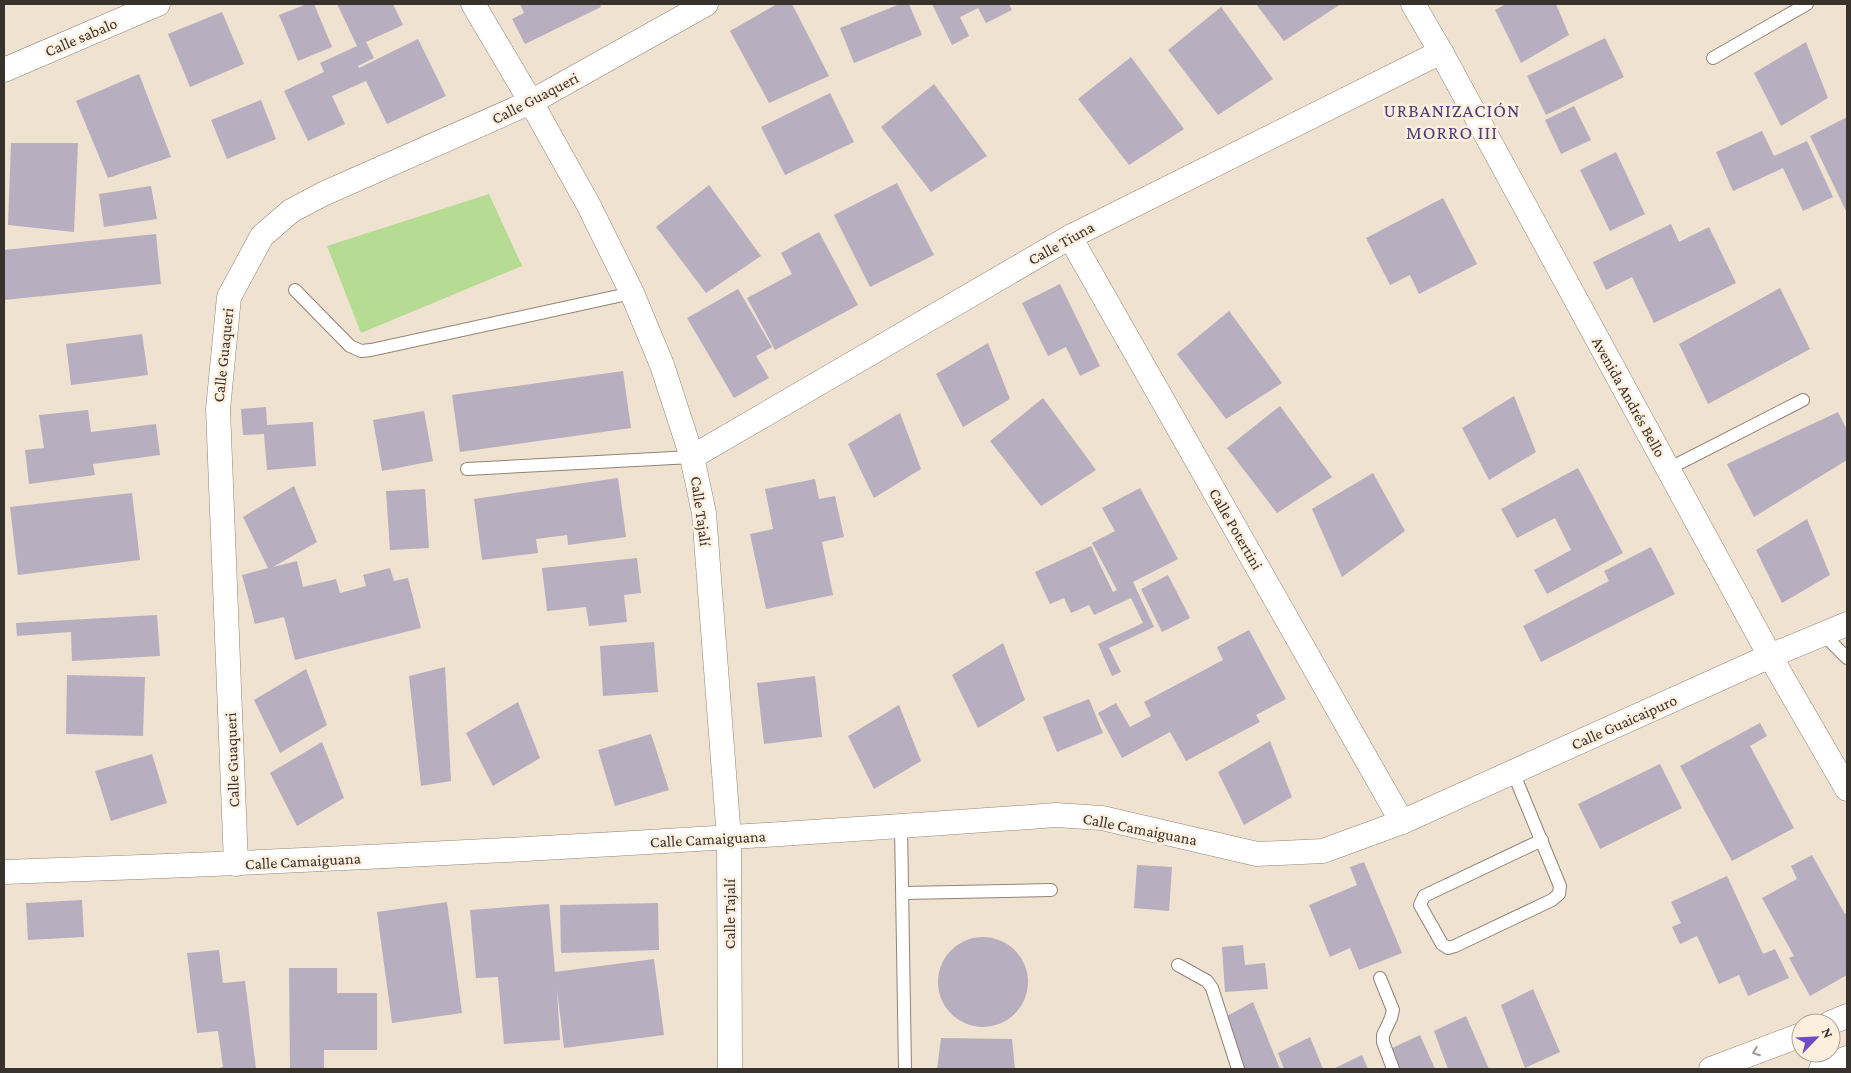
<svg xmlns="http://www.w3.org/2000/svg" width="1851" height="1073" font-family="'Crimson Pro',serif">
<style>
.green{fill:#b6db92}
.building{fill:#b7aebf}
.lines{fill:none;stroke-linecap:round;stroke-linejoin:round}
.lane-casing{stroke:#908474;stroke-width:14}
.street-casing{stroke:#908474;stroke-width:25}
.lane{stroke:#fff;stroke-width:12}
.street{stroke:#fff;stroke-width:24}
.oneway{stroke:#9c9896}
.labels{text-anchor:middle;dominant-baseline:central;stroke-width:5;stroke-linejoin:round;paint-order:stroke}
.street-label{font-size:16px;fill:#38322c;stroke:#fdefde}
.quarter-label{font-size:19px;letter-spacing:1px;fill:#4d3d7a;stroke:#fdefde}
</style>
<rect width="100%" height="100%" fill="#f0e2d1"/>
<polygon class="green" points="489,194 522,266 361,333 327,246"/>
<g class="building">
<polygon points="307,4 314,4 332,47 298,61 279,15"/>
<polygon points="337,4 393,4 403,25 366,42 374,58 358,66 359,68 418,39 446,96 387,124 366,81 332,96 345,124 308,141 284,91 324,72 320,63 357,46"/>
<polygon points="520,4 600,4 601,7 525,44 512,19 524,13"/>
<polygon points="777,4 792,4 829,76 769,103 730,31"/>
<polygon points="900,4 909,4 922,35 854,63 840,28"/>
<polygon points="932,4 1009,4 1012,10 986,23 978,8 960,17 969,36 952,45"/>
<polygon points="1256,4 1341,4 1284,41"/>
<polygon points="1506,4 1556,4 1569,35 1521,63 1495,10"/>
<polygon points="1221,7 1273,79 1218,115 1168,50"/>
<polygon points="222,12 244,64 190,87 168,34"/>
<polygon points="1605,38 1624,77 1546,115 1527,76"/>
<polygon points="1806,42 1828,98 1781,126 1754,73"/>
<polygon points="1131,57 1184,129 1129,165 1078,99"/>
<polygon points="139,74 171,157 108,178 76,101"/>
<polygon points="934,84 987,156 931,192 881,127"/>
<polygon points="830,93 854,142 785,175 761,127"/>
<polygon points="261,100 276,139 227,159 211,120"/>
<polygon points="1574,106 1591,140 1561,154 1545,120"/>
<polygon points="1847,117 1847,213 1810,136"/>
<polygon points="1762,131 1774,156 1807,141 1833,197 1803,211 1783,168 1733,191 1716,152"/>
<polygon points="11,143 78,143 74,232 8,225"/>
<polygon points="1616,152 1645,214 1610,231 1580,170"/>
<polygon points="897,183 934,255 870,287 834,215"/>
<polygon points="709,185 761,256 706,293 656,227"/>
<polygon points="151,186 157,219 104,227 99,194"/>
<polygon points="1443,198 1477,264 1419,294 1410,275 1390,285 1366,238"/>
<polygon points="1671,224 1679,242 1709,227 1736,283 1654,323 1632,277 1606,290 1593,262"/>
<polygon points="819,232 858,305 775,350 747,298 792,274 781,253"/>
<polygon points="156,234 161,284 4,300 4,250"/>
<polygon points="1060,284 1100,366 1080,376 1066,347 1048,356 1022,303"/>
<polygon points="1780,288 1810,349 1708,404 1679,344"/>
<polygon points="738,289 772,347 756,356 769,378 734,398 687,318"/>
<polygon points="1229,311 1282,383 1226,419 1177,354"/>
<polygon points="142,334 148,375 71,385 66,344"/>
<polygon points="988,343 1010,399 963,427 936,374"/>
<polygon points="623,371 631,428 460,452 452,395"/>
<polygon points="1514,396 1536,452 1489,480 1462,428"/>
<polygon points="1043,398 1096,470 1041,506 990,441"/>
<polygon points="1280,406 1332,477 1277,513 1227,448"/>
<polygon points="266,407 267,425 313,422 316,466 267,470 264,434 243,435 241,409"/>
<polygon points="88,410 91,432 156,424 160,455 93,464 95,475 29,484 25,450 44,448 39,415"/>
<polygon points="424,411 433,461 382,471 373,420"/>
<polygon points="1838,412 1847,430 1847,460 1754,517 1727,464"/>
<polygon points="900,413 921,469 874,498 848,444"/>
<polygon points="1578,468 1623,553 1547,594 1534,570 1571,550 1555,518 1517,538 1501,509"/>
<polygon points="1373,473 1405,531 1342,577 1312,509"/>
<polygon points="618,478 626,537 568,545 567,535 536,539 538,553 482,560 474,499"/>
<polygon points="815,479 819,499 835,496 844,537 822,542 833,595 766,609 750,534 773,529 765,489"/>
<polygon points="294,486 317,542 273,567 297,561 303,587 336,579 340,593 366,586 363,575 390,568 394,581 408,578 421,628 295,660 284,617 255,624 242,575 268,568 243,517"/>
<polygon points="1140,488 1178,559 1133,582 1154,627 1109,648 1121,672 1112,676 1098,644 1143,623 1131,598 1094,615 1089,605 1071,613 1064,598 1050,604 1035,572 1091,546 1113,592 1117,590 1092,543 1115,531 1102,508"/>
<polygon points="425,489 429,548 390,550 386,491"/>
<polygon points="132,493 140,560 18,575 10,507"/>
<polygon points="1807,519 1830,575 1782,603 1756,550"/>
<polygon points="1651,547 1675,594 1541,662 1523,626 1609,581 1604,571"/>
<polygon points="637,558 641,593 624,595 627,622 589,626 586,607 547,611 542,568"/>
<polygon points="1168,575 1190,618 1162,632 1141,589"/>
<polygon points="157,615 160,656 72,661 71,632 17,636 16,623"/>
<polygon points="1249,630 1286,699 1256,715 1260,722 1186,761 1170,732 1122,758 1098,713 1116,703 1130,727 1151,716 1144,702 1223,660 1217,647"/>
<polygon points="654,642 658,692 603,696 600,646"/>
<polygon points="1003,643 1025,700 978,728 952,675"/>
<polygon points="445,667 451,781 421,786 409,676"/>
<polygon points="306,669 327,725 280,753 254,700"/>
<polygon points="67,675 145,677 143,736 66,734"/>
<polygon points="815,676 822,737 764,744 757,683"/>
<polygon points="1089,699 1103,733 1057,752 1043,717"/>
<polygon points="518,702 540,758 493,786 466,733"/>
<polygon points="899,705 921,761 874,789 848,736"/>
<polygon points="1760,723 1767,736 1750,746 1794,828 1732,861 1680,766"/>
<polygon points="651,734 669,790 615,806 598,750"/>
<polygon points="1270,741 1292,797 1244,825 1218,772"/>
<polygon points="322,742 344,798 297,826 270,773"/>
<polygon points="152,754 167,803 111,821 95,771"/>
<polygon points="1660,764 1682,808 1600,849 1578,804"/>
<polygon points="1812,855 1845,914 1847,912 1847,975 1810,996 1789,958 1794,956 1762,898 1797,879 1791,866"/>
<polygon points="1364,862 1402,953 1359,970 1350,948 1330,957 1309,905 1357,885 1350,867"/>
<polygon points="1137,865 1172,867 1169,911 1134,908"/>
<polygon points="1727,876 1763,954 1775,949 1789,978 1748,996 1739,975 1719,984 1697,936 1680,944 1672,927 1681,923 1671,902"/>
<polygon points="82,900 84,937 28,940 26,903"/>
<polygon points="447,902 462,1013 392,1023 377,912"/>
<polygon points="658,903 659,950 561,953 560,905"/>
<polygon points="549,904 555,972 654,959 664,1035 564,1048 557,989 560,1040 504,1044 498,977 476,978 470,910"/>
<circle cx="983" cy="982" r="45"/>
<polygon points="1243,945 1245,965 1265,963 1268,989 1225,992 1222,947"/>
<polygon points="219,950 223,983 245,981 256,1069 218,1069 223,1067 218,1031 197,1033 187,953"/>
<polygon points="289,968 337,968 337,993 377,993 377,1050 324,1050 324,1069 290,1069"/>
<polygon points="1533,989 1560,1052 1525,1068 1501,1005"/>
<polygon points="1253,1002 1280,1069 1243,1069 1225,1017"/>
<polygon points="1466,1016 1489,1069 1448,1069 1434,1031"/>
<polygon points="1420,1035 1435,1069 1395,1069 1388,1050"/>
<polygon points="1310,1037 1323,1069 1284,1069 1278,1053"/>
<polygon points="941,1038 1012,1039 1015,1069 937,1069"/>
<polygon points="1362,1055 1368,1069 1333,1069"/>
</g>
<g class="lines">
<g class="lane-casing">
<g id="lane">
<polyline points="1713,58 1807,4"/>
<polyline points="295,290 350,346 361,351 371,350 632,293"/>
<polyline points="467,469 692,457"/>
<polyline points="1668,469 1803,400"/>
<polyline points="1823,634 1847,658"/>
<polyline points="1513,772 1560,886 1559,894 1552,900 1455,946 1448,948 1442,944 1420,905 1424,896 1542,840"/>
<polyline points="901,826 905,1069"/>
<polyline points="903,893 1051,890"/>
<polyline points="1178,965 1207,981 1212,988 1238,1069"/>
<polyline points="1380,978 1393,1010 1391,1018 1383,1035 1383,1042 1393,1069"/>
</g>
</g>
<g class="street-casing">
<g id="street">
<polyline points="473,4 531,102 588,204 632,293 662,365 692,457 704,513 729,838 730,1069"/>
<polyline points="1413,4 1441,52 1770,656 1847,789"/>
<polyline points="4,70 158,4"/>
<polyline points="1070,237 1402,822"/>
<polyline points="692,457 1070,237 1441,52"/>
<polyline points="236,864 218,409 229,297 262,236 291,211 323,194 531,102 706,4"/>
<path d="M4,872C355,860 706,841 1056,815L1102,818L1257,854L1323,851L1402,822L1770,656L1847,624"/>
<polyline points="1830,1023 1847,1016"/>
<polyline points="1711,1069 1801,1035"/>
<polyline points="1821,1069 1847,1058"/>
</g>
</g>
<use href="#lane" class="lane"/>
<use href="#street" class="street"/>
</g>
<defs><path id="oneway-chevron" d="M-2-3.5L2.5 0L-2 3.5" fill="none" stroke-width="1.6" stroke-linecap="round" stroke-linejoin="round" transform="scale(1.25)"/></defs>
<use class="oneway" href="#oneway-chevron" transform="translate(1756 1052) rotate(159)"/>
<g class="labels">
<g class="street-label">
<text transform="translate(81 37) rotate(-23)">Calle sabalo</text>
<text transform="translate(535 98) rotate(-27)">Calle Guaqueri</text>
<text transform="translate(1061 243) rotate(-29)">Calle Tiuna</text>
<text transform="translate(223 355) rotate(-84)">Calle Guaqueri</text>
<text transform="translate(1629 397) rotate(61)">Avenida Andrés Bello</text>
<text transform="translate(701 511) rotate(82)">Calle Tajalí</text>
<text transform="translate(1236 529) rotate(60)">Calle Potertini</text>
<text transform="translate(1624 722) rotate(-24)">Calle Guaicaipuro</text>
<text transform="translate(232 760) rotate(-92)">Calle Guaqueri</text>
<text transform="translate(1140 829) rotate(11)">Calle Camaiguana</text>
<text transform="translate(708 839) rotate(-3)">Calle Camaiguana</text>
<text transform="translate(303 861) rotate(-3)">Calle Camaiguana</text>
<text transform="translate(729 914) rotate(-90)">Calle Tajalí</text>
</g>
<g class="quarter-label">
<text x="1452" y="110">URBANIZACIÓN<tspan x="1452" dy="22">MORRO III</tspan></text>
</g>
</g>
<rect width="1851" height="1073" fill="none" stroke="#38322c" stroke-width="10"/>
<g transform="translate(1816 1038) rotate(66)"><circle r="24" fill="#fdefde" stroke="#aea397"/>
<path d="M0-4L9 19L0 12L-9 19Z" fill="#704bc4"/>
<text y="-8" font-size="14" font-weight="bold" text-anchor="middle" fill="#38322c">N</text>
</g>
</svg>
